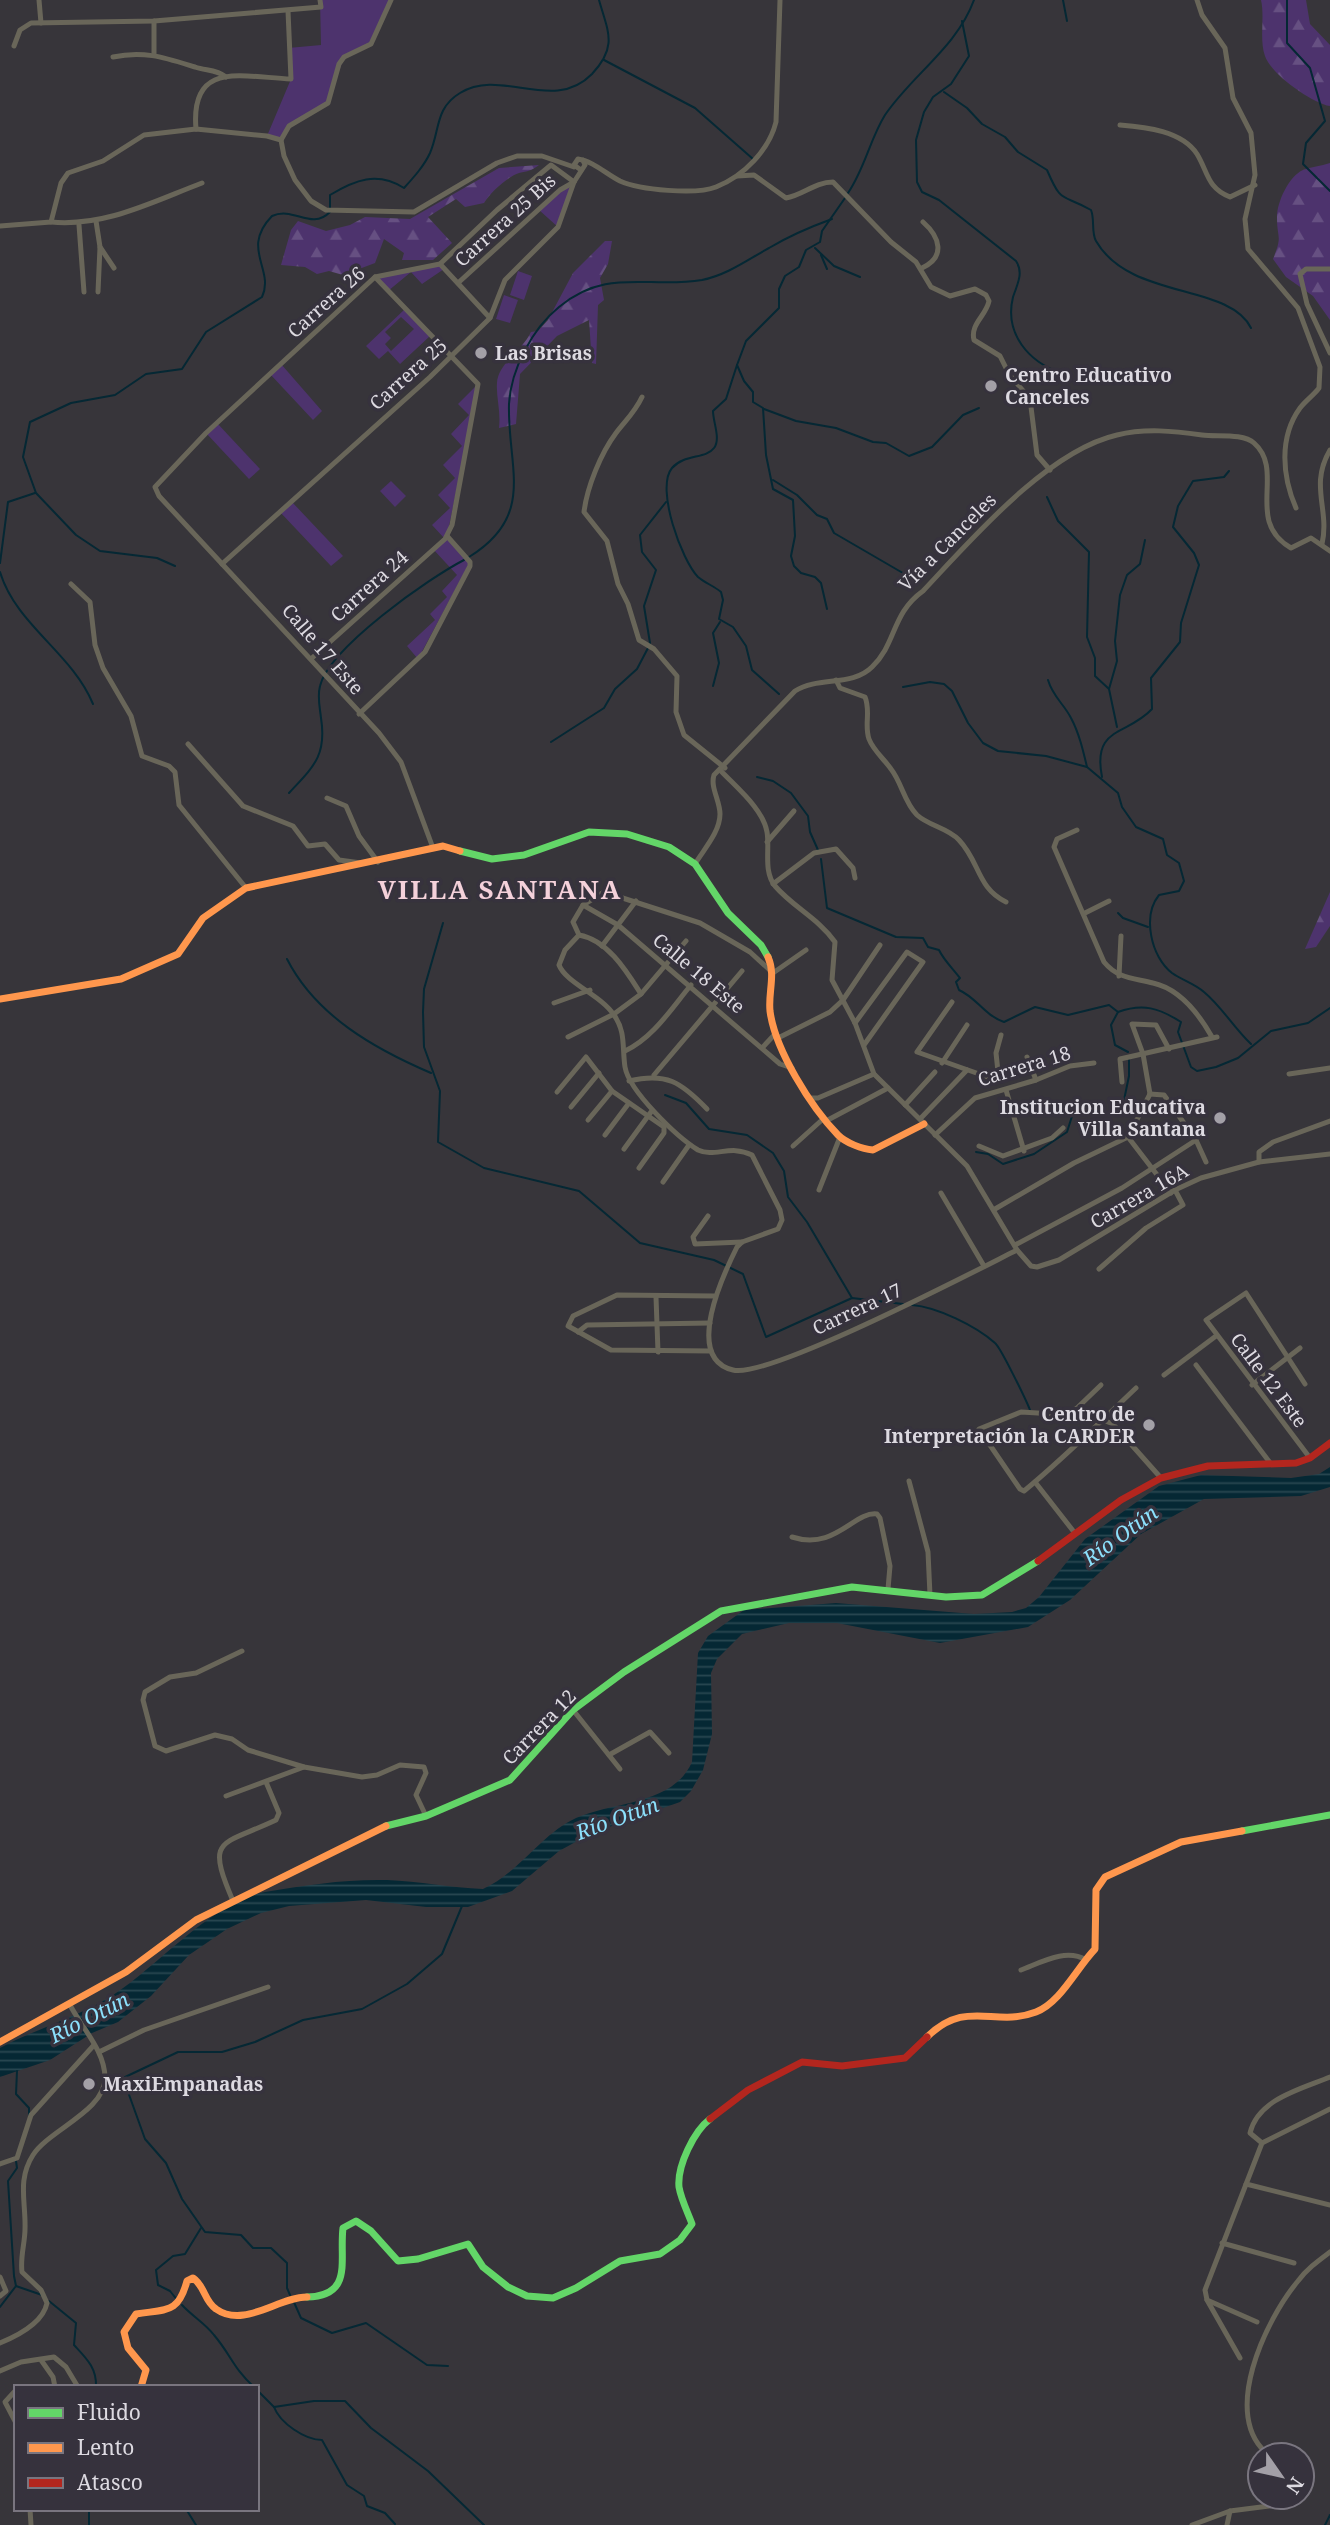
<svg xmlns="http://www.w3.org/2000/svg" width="1330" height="2525" font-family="'Noto Serif',serif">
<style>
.grass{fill:#4d336d;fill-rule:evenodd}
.forest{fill:url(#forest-firs)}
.water{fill:url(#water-rules)}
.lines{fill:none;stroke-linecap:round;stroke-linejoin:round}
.stream{stroke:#052834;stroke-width:2}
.street{stroke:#696659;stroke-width:5}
.fast{stroke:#63d668;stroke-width:7}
.slow{stroke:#ff974d;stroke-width:7}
.jam{stroke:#b3261e;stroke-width:7}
.poi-dot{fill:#a3a0a7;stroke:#36323d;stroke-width:2.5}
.labels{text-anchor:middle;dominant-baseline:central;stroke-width:7;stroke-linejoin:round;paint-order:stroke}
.street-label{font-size:19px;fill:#dddae1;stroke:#36323d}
.poi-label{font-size:19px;font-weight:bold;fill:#dddae1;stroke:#36323d;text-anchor:start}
.water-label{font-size:21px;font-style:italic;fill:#8ce0fc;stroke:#36323d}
.district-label{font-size:26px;font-weight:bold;letter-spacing:2px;fill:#f4d1da;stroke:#36323d}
</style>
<defs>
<pattern id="forest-firs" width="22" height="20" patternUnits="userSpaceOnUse" patternTransform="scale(1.75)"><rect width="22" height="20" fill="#4d336d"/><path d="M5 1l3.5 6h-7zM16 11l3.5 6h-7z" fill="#665082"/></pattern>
<pattern id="water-rules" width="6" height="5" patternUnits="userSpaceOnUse" patternTransform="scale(1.75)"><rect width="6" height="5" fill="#052834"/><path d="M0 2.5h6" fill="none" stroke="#294751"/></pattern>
</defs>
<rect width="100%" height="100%" fill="#37353a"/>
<g class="grass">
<polygon points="320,0 391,0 371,44 344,57 328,103 289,126 281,140 267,136 291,79 288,48 321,45"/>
<polygon points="574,182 558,227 539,210 560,190"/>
<polygon points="440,264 444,269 422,284 411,272 388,291 375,277"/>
<polygon points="518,271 532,276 524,300 510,295"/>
<polygon points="504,295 518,300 510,323 496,319"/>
<path d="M405,309L430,336L400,364L388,351L379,359L366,346ZM401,317L414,329L391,351L385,344L391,338L385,332Z"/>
<polygon points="281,364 322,411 313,420 270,374"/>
<polygon points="478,384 447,536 470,562 418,659 407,646 435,620 430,614 447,597 442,591 457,575 433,549 445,539 432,525 450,508 438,495 455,478 443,465 462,446 451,434 469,415 458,404"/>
<polygon points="217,423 260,469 249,479 206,433"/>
<polygon points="391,481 406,496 395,507 380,491"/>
<polygon points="292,502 343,556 331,566 280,512"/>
</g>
<g class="forest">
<path d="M1261,0H1306L1310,24L1330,45V106C1312,103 1271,74 1265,56C1259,39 1265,17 1261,0Z"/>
<path d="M1330,163V320L1313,296L1286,277L1273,259C1283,234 1277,240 1277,217C1277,202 1289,176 1303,170C1311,167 1321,166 1330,163Z"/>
<path d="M539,165C531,171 528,171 519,173C507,177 490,193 484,203L465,207L456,199L428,217L452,243L433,260H402L404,253L384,239L375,263L343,275L329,271L317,274L305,267L281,265L291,230L298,221L326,231L350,225L365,217L410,219L499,168Z"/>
<path d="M605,241H612L608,264L600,278L604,300L598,305L596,364L592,363L589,320L557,336L520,374L516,424L499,428C501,411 496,397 497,383C498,363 523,350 531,332L538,331L548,320L573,273Z"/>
<polygon points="1330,892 1330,926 1316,947 1305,949"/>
</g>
<path class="water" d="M1330,1467V1487L1301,1496L1204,1499L1141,1534L1070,1600L1028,1627L940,1643L837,1623H789L742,1634L717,1659L711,1673L712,1734L703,1770L691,1791L680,1802L592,1833L559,1851L512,1891L468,1907H426L366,1900L289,1906L261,1913L227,1929L189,1955L151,1996L118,2022L92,2033L50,2060L0,2077V2048C37,2028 80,2017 116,1993C158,1965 214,1901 265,1892C305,1885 346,1879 387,1880C419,1881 451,1888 483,1889C519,1873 541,1834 576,1818C615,1801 673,1805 692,1762L698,1653L708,1636L744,1610L836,1603L974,1614L1012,1612L1026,1608L1039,1597L1085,1539L1159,1486L1201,1475L1291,1478L1319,1474Z"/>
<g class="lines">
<g class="stream">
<polyline points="1063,0 1067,21"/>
<polyline points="1287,0 1287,43 1310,68 1325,121 1306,143 1303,164 1330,191"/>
<path d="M962,21L969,56L951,84L933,97L924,112L916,140L917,182L922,192L939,200L1016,261C1024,273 1017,285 1013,297C1004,334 1029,362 1061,373"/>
<polyline points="604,60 695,108 753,159"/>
<path d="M944,92L967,108L982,124L1005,137L1018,152L1047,170C1062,205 1061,193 1091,210C1095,220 1091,232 1096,241C1130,300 1229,283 1251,328"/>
<path d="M848,193C865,168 870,139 885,115C912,75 957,47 974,0"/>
<polyline points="815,248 834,266 860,277"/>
<polyline points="821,255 827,269"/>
<path d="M737,365L726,399L713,411C713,422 721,439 714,448C706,459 684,454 672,468C655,488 682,561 698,577C705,583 714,586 721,592L723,600L719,619L733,627L746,646L752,670L779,694"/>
<polyline points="764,409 796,421 836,428 873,442 886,443 909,456 932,447 963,415 979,408"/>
<polyline points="773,480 797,495 817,515 827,519 834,533 908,576"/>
<polyline points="1047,497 1058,521 1089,552 1087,637 1095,658 1095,676 1109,689"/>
<path d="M469,557C537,515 507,467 509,404C511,369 532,329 559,307C607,267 648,289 702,280C727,275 747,260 769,248C789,236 810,227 832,219"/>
<polyline points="0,563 8,502 35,493"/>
<path d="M175,566L157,558L100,551L76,535L36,493L23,457L30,422L71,403L115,395L146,374L182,369L206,332L262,297C275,269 240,249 272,216C294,206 311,231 330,212V195C355,180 377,171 404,188C414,177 424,166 430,153C440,130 435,108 460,93C501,67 553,114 592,74C618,46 608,32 599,0"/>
<path d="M0,572C16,625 72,653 93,704"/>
<polyline points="827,609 821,583 815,577 801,573 794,566 791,556 795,536 793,500 773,489 766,455 763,408 753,402 753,392 744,381 737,365 746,341 779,308 779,289 785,276 799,267 806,250 820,242 822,231 845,198"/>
<polyline points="650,643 644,606 656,570 642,552 640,535 666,502"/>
<path d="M1048,680C1053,697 1064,704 1071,718C1079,733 1083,750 1087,767"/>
<polyline points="713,686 719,663 713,633 720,622"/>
<path d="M903,687L930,682L944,684L952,691L968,723L983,743L998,751L1046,756L1087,767L1118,793L1122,807L1136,827L1163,839L1167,855L1179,863L1184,881L1179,891L1159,895C1142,916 1151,957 1172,973C1182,980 1195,984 1204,992C1222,1007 1234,1028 1251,1044"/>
<polyline points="1117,727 1109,689 1117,661 1115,641 1120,595 1127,575 1140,564 1145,540"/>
<polyline points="551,742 604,708 615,689 637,669 648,648"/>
<polyline points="757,777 773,781 791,793 808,816 810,832 818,850"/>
<path d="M1102,777C1092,726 1127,736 1152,709L1151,678L1180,642L1181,623L1199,565L1194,553L1173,527L1178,506L1193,481L1224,477L1229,471"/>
<path d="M289,793C313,767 327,756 321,718C320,708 317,697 320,686C329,648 429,578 464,560"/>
<path d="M821,859L827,908L896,937L923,938L928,947L939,950C943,959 953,969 960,978L956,982L959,990C977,998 984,1015 1004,1022L1035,1007L1068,1015L1109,1005L1118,1012"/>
<polyline points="1118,913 1123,918 1148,927"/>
<polyline points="443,923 424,989 423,1012 424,1047 440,1091 438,1142 484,1168 579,1191 640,1243 714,1260 743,1274 766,1337 852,1298 903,1304"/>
<path d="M287,959C316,1016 375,1049 431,1073"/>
<path d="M1128,1052L1115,1045L1111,1025L1118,1012C1143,1003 1159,1008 1181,1022L1178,1032L1191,1067L1197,1071L1216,1067L1238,1058L1271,1031L1308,1023L1330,1008"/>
<polyline points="665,1095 686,1103 709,1129 747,1135 773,1153 784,1171 788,1197 807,1222 852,1298"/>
<polyline points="976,1152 988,1154 1003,1164 1034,1154 1067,1132 1073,1113 1081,1107 1091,1108 1105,1116 1124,1100 1129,1076 1129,1060"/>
<path d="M912,1305C937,1307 976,1326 995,1343C1001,1348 1026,1400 1030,1410"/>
<polyline points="17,2071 16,2094 29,2108 29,2116"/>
<polyline points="16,2161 17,2168 8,2181 14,2276 16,2286 42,2295"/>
<polyline points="290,2295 287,2288 287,2263 271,2248 253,2248 241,2235 205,2232 182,2199 166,2163 145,2139 123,2078 178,2052 222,2052 255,2042 303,2020 362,2009 407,1984 442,1954 462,1906"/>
<polyline points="293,2300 301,2318 332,2333 366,2323 427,2365 448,2366"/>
<path d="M49,2301L76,2323L74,2345C86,2358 97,2368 96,2387"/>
<polyline points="178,2301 170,2291 158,2285 156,2270 173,2256 185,2254 201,2228"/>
<path d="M182,2305C192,2316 205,2323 214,2335C231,2355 233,2368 254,2387"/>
<polyline points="0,2307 16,2286"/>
<polyline points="257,2390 274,2407 314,2401 345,2401 371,2428 428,2471 484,2525"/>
<path d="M274,2407C280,2423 305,2440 322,2440L347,2485L364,2496L367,2506L385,2513L395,2524"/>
<polyline points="186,2509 196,2525"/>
<polyline points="89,2525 89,2509"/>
<polyline points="1325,2525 1330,2515"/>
</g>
<g class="street">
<polyline points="39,0 41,23"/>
<polyline points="391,0 371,44 344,57 339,64 328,103 289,126 281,140 284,156 295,180 311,201 326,210 414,212 497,163 517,156 542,156 574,167"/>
<path d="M1197,0L1202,15L1225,48L1233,98L1251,133L1255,175L1245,219L1248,249L1298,308L1320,367L1319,388C1314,395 1306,400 1300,408C1279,437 1282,476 1296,508"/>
<polyline points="154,21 154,53"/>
<polyline points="14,46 20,30 31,23 154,21 321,7 320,0"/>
<path d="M113,57C144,50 166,58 195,67C206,71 216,69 226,77"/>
<path d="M1120,125C1146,127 1182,131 1197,154C1208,172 1207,188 1230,197L1255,185"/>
<path d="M196,129C190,60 242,77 291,79L288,11"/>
<path d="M581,170L574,165L578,159C593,161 606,174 620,181C640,190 696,195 716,187C744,176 769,150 776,122L780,0"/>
<path d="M737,176L754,175L786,198C803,195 815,182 833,182L891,242L916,262L931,287L950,296L975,289L986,295L989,301C986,316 970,324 974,340L1000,356L1009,374L1030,399L1037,455L1050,470"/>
<polyline points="96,221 100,247 114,268"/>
<path d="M51,222C105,227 152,202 202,183"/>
<polyline points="79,225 84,292"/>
<polyline points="0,226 51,222 61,183 68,173 103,161 144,135 196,129 267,136 281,140"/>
<polyline points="440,264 490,318"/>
<path d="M922,268C946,257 940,237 923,222"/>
<polyline points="1330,269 1306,269 1300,274 1307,304 1330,353"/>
<polyline points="458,283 560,190 574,182"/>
<polyline points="98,292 100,247"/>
<path d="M642,397C635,412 626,420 616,433C601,453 587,487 584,512L607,541L618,584L628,604L639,640L654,649L677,676L676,712L684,735L725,768"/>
<path d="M1322,544C1330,509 1309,486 1330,450"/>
<polyline points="222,564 430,377 490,318 505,280 558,227 574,182 585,165 583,160"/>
<polyline points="71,584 90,602 95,645 103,668 131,716 142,756 169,766 175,772 179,805 246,888"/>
<polyline points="312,658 445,539 452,525 478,384 375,277"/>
<path d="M836,680L840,688L865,697C871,711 864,725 869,739C873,750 884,759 891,769C902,783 904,802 917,815C929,826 948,828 959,840C980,862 977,888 1006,902"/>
<polyline points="359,714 425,652 470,566 470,562 447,536"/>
<polyline points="188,744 243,806 293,826 308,846 325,844 339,860 361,863"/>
<path d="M721,771C737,788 763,809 767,832C770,849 763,871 775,886C793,907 819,919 835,942L832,980L855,1023L874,1074L967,1166L1017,1250L1031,1266L1037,1267L1059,1260L1175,1190L1201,1178L1259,1162L1330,1154"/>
<polyline points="327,798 346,806 359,836 378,862"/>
<path d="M1077,830L1057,839L1054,847L1104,962C1118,979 1134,978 1153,983C1180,989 1199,1014 1212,1037"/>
<polyline points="767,842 794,811"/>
<polyline points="433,848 401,762 379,733 159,496 155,487 206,433 375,277 440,264 497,210 551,165 574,182"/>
<path d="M695,864C704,849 720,832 720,814C720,801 710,787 714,775L795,691C819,676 852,687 872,667C897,643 891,614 923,591C971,540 1047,451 1117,435C1145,428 1174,431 1202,435C1217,437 1243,433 1254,443C1286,471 1244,521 1291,548L1311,538L1330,551"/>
<polyline points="773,884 814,853 836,849 853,868 855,878"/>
<polyline points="583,905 618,925 780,1064 792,1068"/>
<polyline points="1085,913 1109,901"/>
<path d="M579,935L565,950L559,965C566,983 601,995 614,1015C626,1032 622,1047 625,1067C629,1091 677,1137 698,1150C715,1158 730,1144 752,1155L780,1210L782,1220L778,1229L742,1242L737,1247C724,1273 683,1358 733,1370C768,1379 973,1272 1017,1250"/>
<polyline points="602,946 636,901"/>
<polyline points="1119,976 1121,936"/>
<path d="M641,994C627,972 608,940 579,935L573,922L583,905L604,892L700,923L750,952L773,973L806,950"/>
<polyline points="952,1002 917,1052 999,1081"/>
<polyline points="554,1003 590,990"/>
<polyline points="855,1023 907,952 923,962 864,1045"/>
<polyline points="568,1037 614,1014 641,994 686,941"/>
<polyline points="778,1038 830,1012 843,1000 880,945"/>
<polyline points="762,1048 775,1034"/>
<path d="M625,1051C653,1038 671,1009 691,985"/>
<polyline points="1027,1057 1036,1080"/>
<polyline points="942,1063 967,1025"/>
<polyline points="1289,1074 1330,1068"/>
<polyline points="654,1075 742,971"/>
<path d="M629,1081C666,1072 681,1082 707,1109"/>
<polyline points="999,1081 996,1053 1001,1035"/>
<polyline points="1122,1082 1120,1059 1217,1037"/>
<polyline points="1006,1090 1024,1151"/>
<polyline points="557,1092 586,1057 612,1091 664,1127 664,1133 639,1168"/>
<polyline points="1150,1094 1143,1054 1132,1024 1156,1025 1169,1049"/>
<polyline points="1150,1094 1164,1095 1196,1140 1206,1162"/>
<polyline points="810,1098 818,1098 874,1074"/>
<polyline points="905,1105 935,1072"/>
<polyline points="571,1107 599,1073"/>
<polyline points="920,1119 967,1070"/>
<polyline points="588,1120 612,1091"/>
<polyline points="826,1121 888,1088"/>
<polyline points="605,1135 629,1103"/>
<polyline points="935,1135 975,1098 1036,1080 1070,1066 1094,1063"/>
<polyline points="1128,1137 1171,1193"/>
<polyline points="793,1146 823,1119"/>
<polyline points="979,1146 1003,1156 1052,1138 1063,1128"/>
<polyline points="624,1149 651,1112"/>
<polyline points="1259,1162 1259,1152 1273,1142 1330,1121"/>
<polyline points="663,1182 689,1145"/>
<polyline points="819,1190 840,1137"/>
<polyline points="941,1193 984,1266"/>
<polyline points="995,1209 1074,1163 1128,1137 1150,1094"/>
<polyline points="708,1216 693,1237 695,1244 742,1242"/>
<polyline points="1015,1245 1122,1188 1196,1140"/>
<polyline points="1099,1269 1146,1228 1183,1205 1175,1190"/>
<polyline points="656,1297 658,1352"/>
<polyline points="578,1332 587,1325 710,1323"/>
<polyline points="711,1351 611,1350 568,1326 573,1316 617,1295 714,1296"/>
<polyline points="1196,1365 1271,1464"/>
<polyline points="1164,1375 1216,1336"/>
<polyline points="1305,1384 1246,1293 1206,1320 1310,1458"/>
<polyline points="1252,1385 1300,1348"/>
<path d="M1136,1388C1099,1423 1064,1458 1024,1491L1020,1489L979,1429L1021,1412L1054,1414L1076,1409L1113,1424L1161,1478"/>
<polyline points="1076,1409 1101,1385"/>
<polyline points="909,1481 928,1552 930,1595"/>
<polyline points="1035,1482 1074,1532"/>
<path d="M792,1537C835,1551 854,1511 877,1514L880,1518L890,1566L888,1589"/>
<polyline points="242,1651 196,1673 170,1677 145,1692 143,1700 155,1746 166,1751 215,1735 232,1739 248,1750 304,1767 362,1777 377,1775 400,1765 424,1767 426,1773 416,1795 426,1816"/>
<polyline points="573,1710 620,1769"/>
<polyline points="609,1755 650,1732 669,1753"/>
<polyline points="226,1796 304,1767"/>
<path d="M233,1901C205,1836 221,1846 276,1820L279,1813L266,1782"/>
<path d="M1021,1970C1042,1962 1066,1948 1086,1960"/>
<polyline points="99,2052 144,2030 268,1987"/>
<path d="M1262,2143L1250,2133C1258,2099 1301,2089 1330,2077"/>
<polyline points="0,2164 17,2158 31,2115 94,2045"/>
<polyline points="1246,2184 1330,2205"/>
<polyline points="1222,2243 1294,2263"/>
<polyline points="0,2277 6,2291 0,2296"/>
<polyline points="1207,2300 1240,2358"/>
<polyline points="1257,2322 1207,2300 1205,2290 1262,2143 1330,2109"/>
<path d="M0,2343C17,2336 43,2323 47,2303L41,2290L22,2272C20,2257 25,2243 25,2229C26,2202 17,2180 33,2155C49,2130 105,2111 105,2078C105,2051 82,2028 70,2005"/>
<polyline points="41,2360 53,2377 55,2387"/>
<polyline points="0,2371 21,2362 54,2357 66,2367 78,2387"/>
<polyline points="16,2390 5,2402 16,2423"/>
<path d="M1269,2455C1219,2417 1266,2319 1298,2281C1307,2269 1318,2261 1330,2252"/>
<polyline points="30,2509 31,2525"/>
<polyline points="1192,2525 1230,2511 1269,2506 1281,2497"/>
<polyline points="1227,2525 1230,2511"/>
</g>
<g class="fast">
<polyline points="460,851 492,859 524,855 589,832 627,834 669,847 695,864 728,913 761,945 768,957"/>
<polyline points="386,1826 426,1816 510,1780 573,1710 624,1672 721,1611 852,1587 946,1597 982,1595 1038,1561"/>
<polyline points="1242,1831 1330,1815"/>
<path d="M307,2297C354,2296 339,2260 343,2228L356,2221L371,2231L398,2261L418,2259L468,2244L483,2267L508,2287L527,2296L553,2298L576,2288L620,2261L660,2254L680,2240L692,2224C688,2213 681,2199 679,2187C677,2166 694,2131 710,2119"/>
</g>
<g class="slow">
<path d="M768,957C776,975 768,992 770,1011C775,1050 811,1107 838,1135C846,1143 862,1149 873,1150L924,1124"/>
<polyline points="0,999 121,979 178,954 203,918 246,888 443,846 460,851"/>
<path d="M927,2037C967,1998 994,2028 1036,2012C1060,2003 1076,1969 1095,1949L1096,1890L1105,1877L1181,1842L1242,1831"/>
<polyline points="0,2042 126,1972 196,1920 386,1826"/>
<path d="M141,2387L146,2370L128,2348L124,2332L136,2314C167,2309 178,2314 187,2281L193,2278C205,2286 204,2301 216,2309C244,2329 278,2297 307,2297"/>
</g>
<g class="jam">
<polyline points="1038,1561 1121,1500 1161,1478 1208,1466 1296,1463 1310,1458 1330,1443"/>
<polyline points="710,2119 748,2090 802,2062 842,2066 905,2058 927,2037"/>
</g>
</g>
<g class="poi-dot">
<circle cx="481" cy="353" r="7"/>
<circle cx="991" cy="386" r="7"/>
<circle cx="1220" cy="1118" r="7"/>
<circle cx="1149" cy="1425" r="7"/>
<circle cx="89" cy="2084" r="7"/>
</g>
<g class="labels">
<g class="street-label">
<text transform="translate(505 220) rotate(-42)">Carrera 25 Bis</text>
<text transform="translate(326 302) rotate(-42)">Carrera 26</text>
<text transform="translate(408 374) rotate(-42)">Carrera 25</text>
<text transform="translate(947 542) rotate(-45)">Vía a Canceles</text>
<text transform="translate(369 586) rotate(-42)">Carrera 24</text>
<text transform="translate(323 649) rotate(49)">Calle 17 Este</text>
<text transform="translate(699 973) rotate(40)">Calle 18 Este</text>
<text transform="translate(1024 1066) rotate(-17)">Carrera 18</text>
<text transform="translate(1139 1196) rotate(-30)">Carrera 16A</text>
<text transform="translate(857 1309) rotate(-25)">Carrera 17</text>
<text transform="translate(1269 1380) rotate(53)">Calle 12 Este</text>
<text transform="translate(539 1727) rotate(-46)">Carrera 12</text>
</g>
<g class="poi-label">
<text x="495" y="353">Las Brisas</text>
<text x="1005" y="375">Centro Educativo<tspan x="1005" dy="22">Canceles</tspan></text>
<text x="1206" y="1107" text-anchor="end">Institucion Educativa<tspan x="1206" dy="22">Villa Santana</tspan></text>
<text x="1135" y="1414" text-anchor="end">Centro de<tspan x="1135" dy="22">Interpretación la CARDER</tspan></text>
<text x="103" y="2084">MaxiEmpanadas</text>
</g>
<g class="water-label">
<text transform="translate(1120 1535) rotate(-36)">Río Otún</text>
<text transform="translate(617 1818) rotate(-20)">Río Otún</text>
<text transform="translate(89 2017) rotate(-27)">Río Otún</text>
</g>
<g class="district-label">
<text x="500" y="889">VILLA SANTANA</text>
</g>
</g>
<rect x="14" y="2385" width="245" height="126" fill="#36323d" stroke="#79757f" stroke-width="2"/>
<rect x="28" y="2408" width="35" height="10" fill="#63d668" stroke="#79757f" stroke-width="2"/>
<text x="77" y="2420" font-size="21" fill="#dddae1">Fluido</text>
<rect x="28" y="2443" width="35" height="10" fill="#ff974d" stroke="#79757f" stroke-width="2"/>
<text x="77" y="2455" font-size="21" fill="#dddae1">Lento</text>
<rect x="28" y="2478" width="35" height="10" fill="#b3261e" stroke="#79757f" stroke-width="2"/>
<text x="77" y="2490" font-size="21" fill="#dddae1">Atasco</text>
<g transform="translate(1281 2476) rotate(124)"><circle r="33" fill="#36323d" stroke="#79757f" stroke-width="2"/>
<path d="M0-5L12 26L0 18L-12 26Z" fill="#a3a0a7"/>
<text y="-10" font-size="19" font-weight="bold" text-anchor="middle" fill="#dddae1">N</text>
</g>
</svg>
